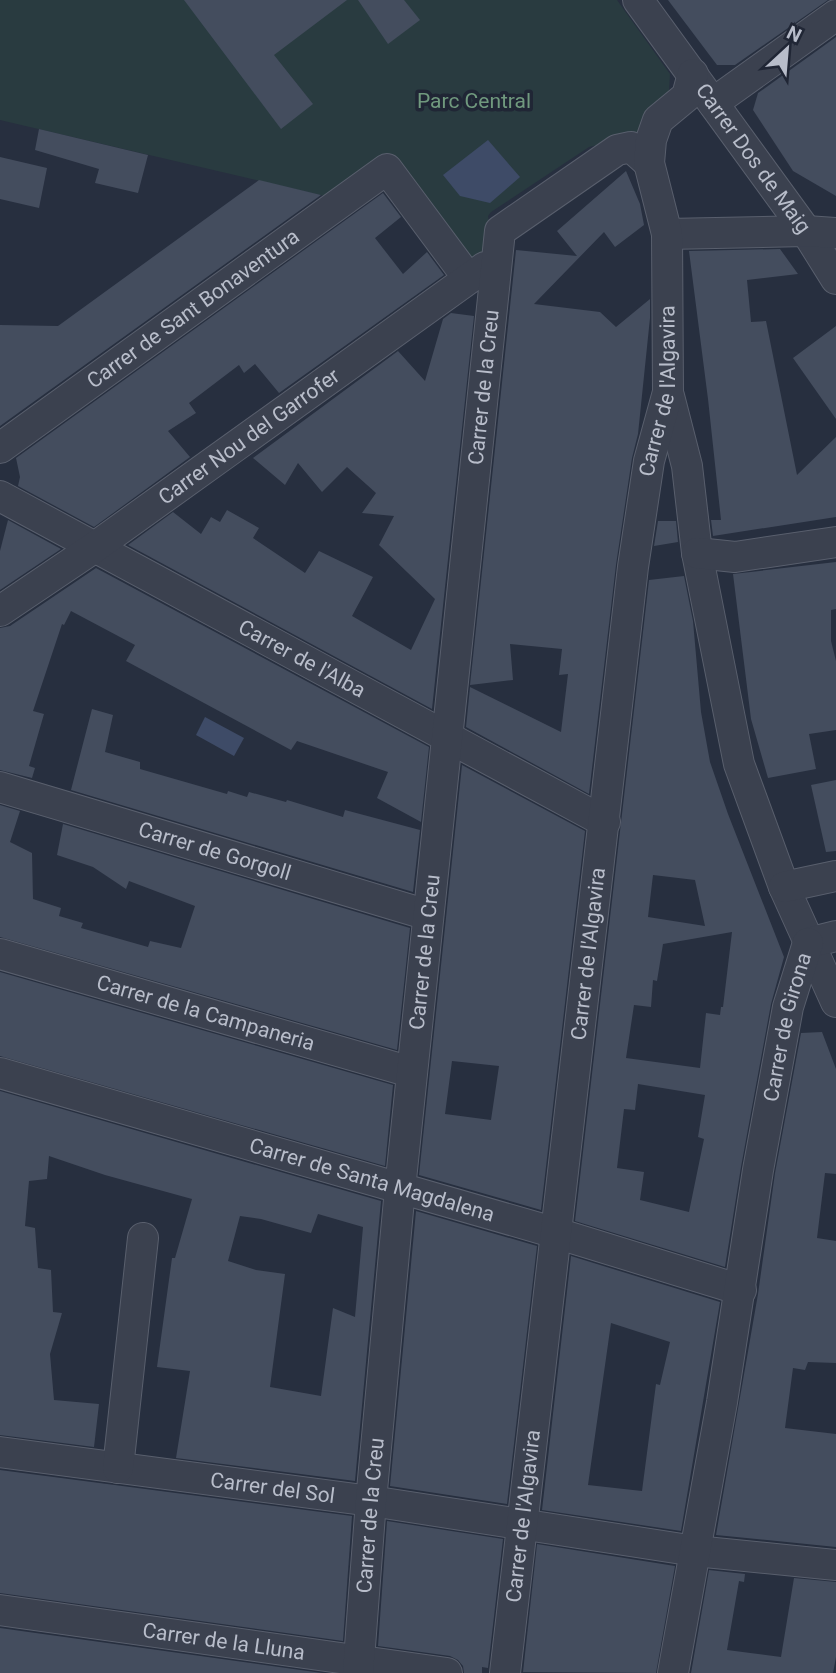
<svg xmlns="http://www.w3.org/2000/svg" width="836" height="1673" font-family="Roboto,sans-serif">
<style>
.green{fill:#293b40}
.water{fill:#3e4b67}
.building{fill:#444d5e;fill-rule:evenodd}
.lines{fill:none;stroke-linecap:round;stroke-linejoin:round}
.minor-casing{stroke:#595f6d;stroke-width:32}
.minor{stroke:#3b414f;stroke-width:30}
.labels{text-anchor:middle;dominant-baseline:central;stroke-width:7;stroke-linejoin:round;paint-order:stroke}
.park-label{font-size:21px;fill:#70997e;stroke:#202635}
.street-label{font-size:21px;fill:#b8bdca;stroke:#202635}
</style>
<rect width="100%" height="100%" fill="#272f3f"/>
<polygon class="green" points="0,0 617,0 670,74 669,91 651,115 645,134 589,147 491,212 488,216 493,250 470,266 394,163 333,198 0,120"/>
<g class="water">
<polygon points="488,140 520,177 490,203 460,196 443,175"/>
<polygon points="205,717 244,738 234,756 196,735"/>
</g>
<g class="building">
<polygon points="184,0 347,0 274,55 313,104 281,129"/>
<polygon points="358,0 404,0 420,20 388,44"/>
<polygon points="668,0 828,0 735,65 717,65"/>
<polygon points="836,37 836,196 793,171 753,110 758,93"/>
<polygon points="39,129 148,155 138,193 95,183 99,169 35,150"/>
<polygon points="0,157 47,168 39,208 0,199"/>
<polygon points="626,171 640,204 644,225 615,247 604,232 534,304 600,312 616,327 650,299 650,318 638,434 632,458 616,565 589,794 466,727 470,687 561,732 568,674 559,675 562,649 510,644 513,680 470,685 516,250 577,256 557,231"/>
<polygon points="259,180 321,195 0,426 0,325 58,326"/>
<polygon points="383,193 401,217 375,238 403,274 427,252 444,275 279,393 255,364 244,373 239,365 189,403 196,413 168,431 190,457 94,527 18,486 20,477 16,458"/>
<polygon points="780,249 798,274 747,280 751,322 766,321 797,475 836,437 836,517 713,536 711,520 721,520 708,399 689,251"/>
<polygon points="451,313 474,316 432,709 128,545 173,512 201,534 211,517 220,522 227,510 259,528 253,538 305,573 319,551 373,577 352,616 411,650 435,599 379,545 394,516 362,513 376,493 347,467 322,492 298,463 285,485 253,458 398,351 425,381 443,319"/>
<polygon points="836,326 836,419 793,358"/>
<polygon points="8,520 61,549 0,590 0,551"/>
<polygon points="658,521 676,521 678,542 654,546"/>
<polygon points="836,562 836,609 831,610 831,641 836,661 836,730 809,734 816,769 768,778 751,719 733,574"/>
<polygon points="96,568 429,747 421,822 377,798 388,772 297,741 291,750 126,661 135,645 71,611 64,625 62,624 33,711 44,714 29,766 35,768 32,778 0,770 0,628 10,626"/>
<path d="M684,576L693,621L701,712L710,762L728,814L784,957L771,1004L741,1167L725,1267L575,1221L649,580ZM653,875L695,880L705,926L648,917ZM732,932L723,1007H721L720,1015L706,1013L700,1068L626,1058L634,1005L651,1007L653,980L657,981L663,944ZM638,1084L705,1095L698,1137L704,1139L689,1212L640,1200L644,1172L617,1168L624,1109L635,1110Z"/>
<polygon points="92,709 113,715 105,752 140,762 140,769 227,794 228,791 247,797 249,792 286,802 287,800 343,817 345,810 420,830 413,892 71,790"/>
<path d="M462,765L585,831L541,1210L419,1175ZM452,1061L499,1066L491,1120L445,1114Z"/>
<polygon points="836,780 836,851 826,852 811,785"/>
<polygon points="0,805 20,811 10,842 32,853 33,899 61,908 59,916 83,923 81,928 148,947 150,941 181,948 195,906 129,881 126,889 93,867 57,855 63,824 410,928 397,1050 0,937"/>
<polygon points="0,972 393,1085 385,1166 0,1056"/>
<polygon points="822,1032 836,1069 836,1174 825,1173 817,1238 836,1241 836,1363 808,1362 805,1370 793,1368 785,1428 836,1434 836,1547 716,1535 758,1294 775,1173 801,1033"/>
<path d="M0,1091L381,1201L355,1481L176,1458L190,1371L157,1367L172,1258H175L192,1199L105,1175L49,1156L47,1179L29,1181L25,1226L35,1228L38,1268L51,1270L53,1312L62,1313L50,1354L54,1400L99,1404L94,1447L0,1435ZM318,1214L363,1227L355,1317L333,1308L321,1396L270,1387L285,1274L256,1270L228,1261L240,1216L261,1219L311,1233Z"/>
<polygon points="416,1211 537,1246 507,1504 390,1486"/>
<path d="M571,1256L720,1302L681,1531L542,1510ZM611,1323L670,1342L660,1385L656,1384L642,1491L588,1485Z"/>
<polygon points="0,1470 352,1516 343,1641 0,1593"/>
<polygon points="387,1521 503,1539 488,1668 482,1667 482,1673 464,1673 463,1666 458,1660 450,1656 378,1646"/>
<polygon points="537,1544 675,1566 656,1673 523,1672"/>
<polygon points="709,1570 745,1574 744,1582 739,1581 727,1650 781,1657 794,1578 836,1582 836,1657 833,1673 691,1673"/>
<polygon points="0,1628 322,1673 0,1673"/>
</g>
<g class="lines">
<g class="minor-casing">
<g id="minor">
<path id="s1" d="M638,0L806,231L836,279"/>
<polyline points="713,103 836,15"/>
<polyline points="667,234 806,231 836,233"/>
<polyline points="669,396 687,466 697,553 739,764 784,887 836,1002"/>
<path id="s2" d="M0,448L387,169L468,278"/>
<path id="s3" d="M0,496L605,822"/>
<polyline points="697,553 735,557 836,542"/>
<path id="s4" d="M0,611L95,547L485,267"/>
<path id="s5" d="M0,787L428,915"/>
<polyline points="784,887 836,876"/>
<polyline points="808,943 836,936"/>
<path id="s6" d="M0,954L411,1072"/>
<path id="s7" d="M0,1073L556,1233L741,1290"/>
<path id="s8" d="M0,1452L371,1501L695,1551L836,1565"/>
<polyline points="118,1468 143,1238"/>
<path id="s9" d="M0,1610L447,1673"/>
<path id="s10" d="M358,1673L371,1501L400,1189L500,231L617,150L631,147L649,163"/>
<path id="s11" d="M505,1673L633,567L649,461L668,392L667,234L649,163L651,140L658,120L687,96L693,74"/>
<path id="s12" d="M673,1673L722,1402L758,1170L788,1007L808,943"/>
</g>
</g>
<use href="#minor" class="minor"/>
</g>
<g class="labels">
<g class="park-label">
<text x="474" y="101">Parc Central</text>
</g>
<g class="street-label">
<text stroke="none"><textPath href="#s1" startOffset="196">Carrer Dos de Maig</textPath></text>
<text stroke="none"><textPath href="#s2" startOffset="238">Carrer de Sant Bonaventura</textPath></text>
<text stroke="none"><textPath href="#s10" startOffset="1292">Carrer de la Creu</textPath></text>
<text stroke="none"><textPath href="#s11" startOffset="1292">Carrer de l'Algavira</textPath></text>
<text stroke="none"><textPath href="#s4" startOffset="304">Carrer Nou del Garrofer</textPath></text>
<text stroke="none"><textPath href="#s3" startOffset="343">Carrer de l'Alba</textPath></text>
<text stroke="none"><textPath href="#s5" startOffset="224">Carrer de Gorgoll</textPath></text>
<text stroke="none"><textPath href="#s10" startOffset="724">Carrer de la Creu</textPath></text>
<text stroke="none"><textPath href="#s11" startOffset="724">Carrer de l'Algavira</textPath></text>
<text stroke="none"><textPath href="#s6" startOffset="214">Carrer de la Campaneria</textPath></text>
<text stroke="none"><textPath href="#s12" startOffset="656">Carrer de Girona</textPath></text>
<text stroke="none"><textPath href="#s7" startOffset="387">Carrer de Santa Magdalena</textPath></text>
<text stroke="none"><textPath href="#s8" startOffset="275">Carrer del Sol</textPath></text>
<text stroke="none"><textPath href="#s10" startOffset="158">Carrer de la Creu</textPath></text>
<text stroke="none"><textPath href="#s11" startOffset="158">Carrer de l'Algavira</textPath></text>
<text stroke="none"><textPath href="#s9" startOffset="226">Carrer de la Lluna</textPath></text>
</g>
</g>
<g transform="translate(787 49) rotate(26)" stroke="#202635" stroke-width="5" paint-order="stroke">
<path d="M0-5L12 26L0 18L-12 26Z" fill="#b8bdca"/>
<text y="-10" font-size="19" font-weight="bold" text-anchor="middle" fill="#b8bdca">N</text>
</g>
</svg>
